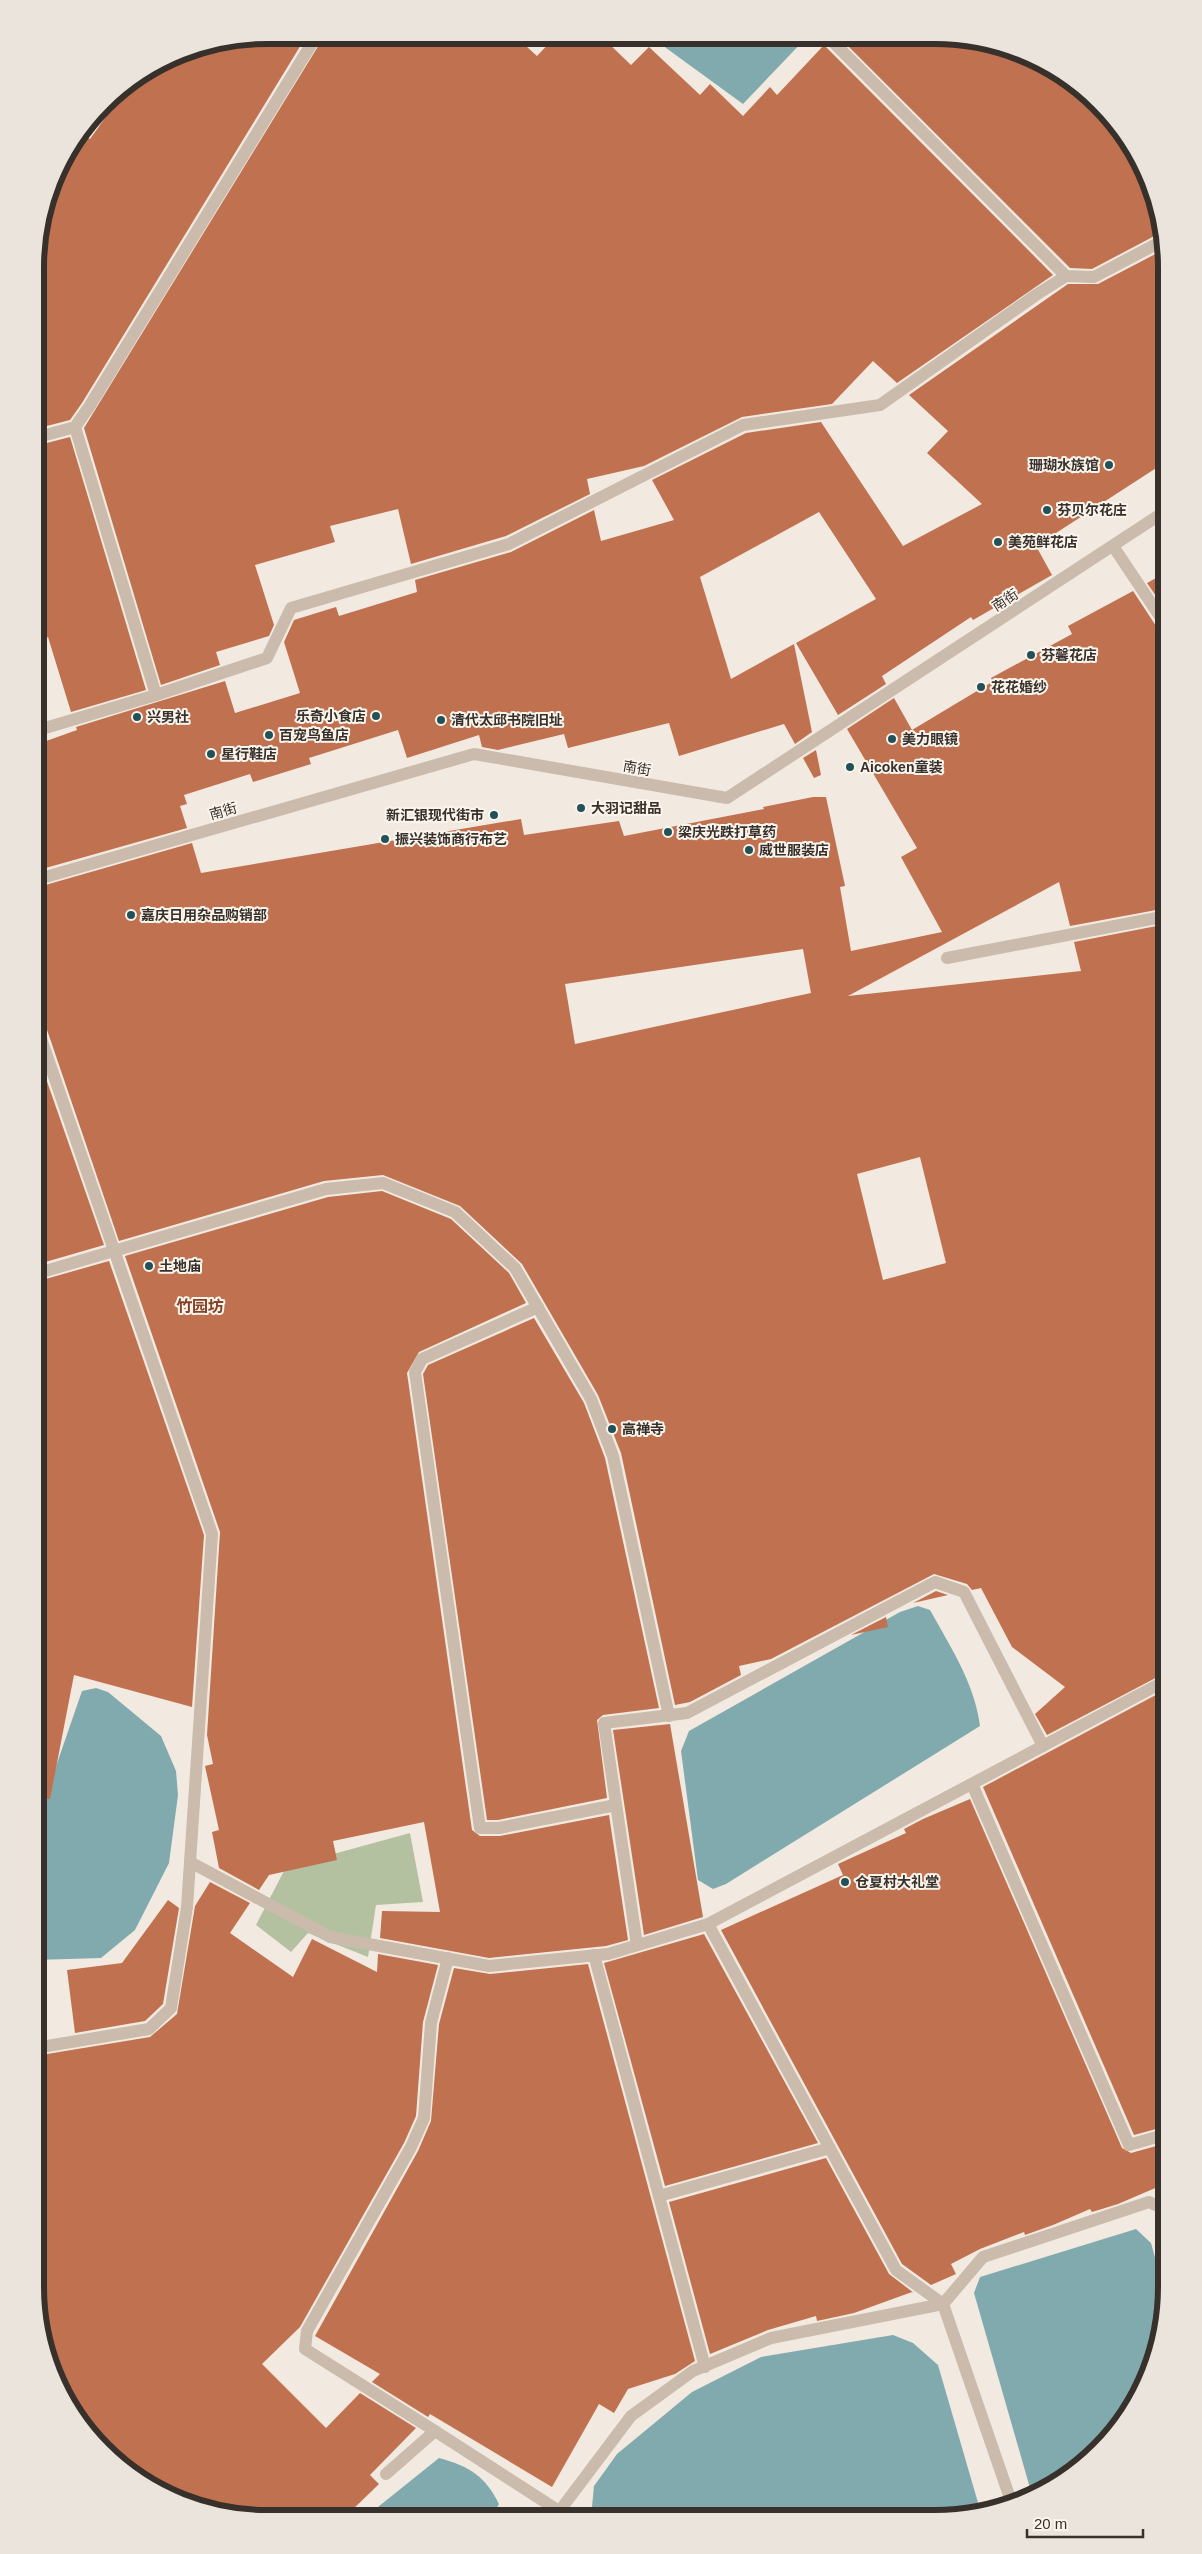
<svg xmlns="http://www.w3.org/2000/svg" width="1202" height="2554" font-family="Helvetica,'Noto Sans SC',sans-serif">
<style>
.green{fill:#b4c1a0}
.water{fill:#80aaae}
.building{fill:#c07150;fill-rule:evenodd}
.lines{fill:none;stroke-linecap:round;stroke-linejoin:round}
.lane{stroke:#cabbac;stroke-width:12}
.street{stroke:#cabbac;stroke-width:12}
.poi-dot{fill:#225258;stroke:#faf4ec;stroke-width:2}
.labels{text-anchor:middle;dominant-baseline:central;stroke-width:4;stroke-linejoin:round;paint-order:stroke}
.poi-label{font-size:14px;font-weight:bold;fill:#38302b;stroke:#faf4ec;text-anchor:start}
.street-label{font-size:14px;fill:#38302b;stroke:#faf4ec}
.quarter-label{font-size:16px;font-weight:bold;fill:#844227;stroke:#faf4ec}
.rim{fill:none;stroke:#38302b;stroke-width:6}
</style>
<rect width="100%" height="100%" fill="#f2eae0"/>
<polygon class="green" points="410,1833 423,1902 376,1905 368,1957 308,1933 291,1952 256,1925 286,1867"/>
<g class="water">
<polygon points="651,37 806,38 743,104"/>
<path d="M918,1606L930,1610C950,1646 975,1684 980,1726L726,1884L713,1889L698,1880L681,1751L689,1731L900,1612Z"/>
<polygon points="96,1688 108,1692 161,1736 176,1771 178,1795 169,1863 135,1930 101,1958 35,1960 35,1827 82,1691"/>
<polygon points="1136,2229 1151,2243 1166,2297 1149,2376 1110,2440 1064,2480 1032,2495 974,2293 980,2277"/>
<polygon points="893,2335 913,2343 938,2365 981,2513 935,2519 591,2517 594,2486 617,2454 692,2392 761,2357"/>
<path d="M439,2458C469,2466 485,2476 499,2504L492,2516L368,2515Z"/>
</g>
<g class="building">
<polygon points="267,35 307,35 82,403 70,420 35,429 36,251 59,164 82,134 90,139 130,83 178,53"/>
<polygon points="325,35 516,37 537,56 555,37 602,37 631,65 649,47 700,95 710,84 743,116 770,87 777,95 824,45 1053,275 897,383 873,361 832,404 742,417 644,466 587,479 590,494 506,536 411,564 398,509 330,526 335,542 255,565 274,625 269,636 216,652 220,665 161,685 84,428"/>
<polygon points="841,39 980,39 1038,59 1088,93 1128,138 1159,206 1162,232 1092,269 1070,268"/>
<polygon points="1165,249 1167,267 1167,461 1036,546 1052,575 973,620 971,617 882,676 886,684 838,715 796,643 876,599 819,512 700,577 731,679 794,644 812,732 795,744 784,724 679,756 669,723 568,748 564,734 498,750 482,747 479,735 407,758 398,730 309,758 311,764 253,782 250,774 184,795 187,804 180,806 187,828 35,871 35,745 77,730 76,727 225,681 235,713 300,693 284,642 294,620 336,607 339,616 417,592 415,580 511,552 594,510 601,541 674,520 652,480 746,433 821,422 903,546 982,504 927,453 948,431 909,395 1068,284 1098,284"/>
<polygon points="70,437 146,690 71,712 48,637 41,640 35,622 35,446"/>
<polygon points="1167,572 1167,612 1147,583"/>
<path d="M1133,591L1160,632L1167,635V908L1070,926L1059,882L848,996L1081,971L1074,942L1167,924V1672L1047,1735L1035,1714L1065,1687L1012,1647L981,1588L972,1590L967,1584L934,1574L771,1659L739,1666L741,1675L690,1702L675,1705L621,1453L598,1395L522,1264L460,1206L383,1175L324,1181L119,1241L43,1018L35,1013V888L192,843L201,873L521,819L524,835L619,821L624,836L764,809L763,807L813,797H826L845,886L840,887L851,951L942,932L901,857L917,848L847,729L894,698L912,730L992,682L991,678L1072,634L1068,626ZM803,949L811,993L575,1044L565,984ZM920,1157L946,1263L883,1280L857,1174Z"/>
<polygon points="816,750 821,775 814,778 803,758"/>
<polygon points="35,1047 104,1245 35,1265"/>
<polygon points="382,1191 451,1219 509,1273 526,1303 419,1352 407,1373 472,1830 480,1836 500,1836 609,1815 628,1940 606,1946 489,1958 380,1938 382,1911 440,1912 424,1822 333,1841 337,1860 269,1875 259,1890 219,1868 212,1832 219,1830 205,1766 213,1764 207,1735 220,1532 125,1256 328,1197"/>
<polygon points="109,1261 204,1535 192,1707 74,1675 50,1799 35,1798 35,1282"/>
<polygon points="534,1318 584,1403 605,1458 659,1708 603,1715 597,1720 607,1798 498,1820 487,1820 423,1374 428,1365"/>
<polygon points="936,1591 948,1595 913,1603"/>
<polygon points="886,1617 888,1627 851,1635"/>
<polygon points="1167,1689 1167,2126 1134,2135 983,1787"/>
<polygon points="670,1724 703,1917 644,1935 613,1730"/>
<polygon points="970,1799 1122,2148 1131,2153 1167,2143 1167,2183 1118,2204 1092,2212 1090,2209 1053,2225 1025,2235 1024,2232 980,2249 951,2264 956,2274 931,2285 902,2264 721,1930 843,1875 838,1864 906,1833 904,1829 923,1819"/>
<polygon points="210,1882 250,1903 230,1933 293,1977 312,1939 377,1972 378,1954 438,1965 423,2022 416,2116 404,2143 300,2327 262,2364 326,2428 360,2393 416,2428 370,2475 379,2484 347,2515 222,2515 164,2495 114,2461 66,2403 43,2348 35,2287 35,2056 150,2037 177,2014 195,1906"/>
<polygon points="168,1900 179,1908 163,2004 145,2021 75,2033 67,1970 122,1963"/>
<polygon points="704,1934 818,2143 665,2186 604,1963"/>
<polygon points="588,1964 695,2361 675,2374 628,2389 614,2413 599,2404 552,2487 430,2414 428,2417 372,2382 380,2374 315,2336 418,2151 431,2121 439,2024 454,1968 490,1974"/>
<polygon points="826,2158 889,2274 914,2293 912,2292 854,2313 817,2321 816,2316 768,2330 710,2354 669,2202"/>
</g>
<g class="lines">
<g class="lane">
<polyline points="829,38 1066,276 1094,277 1164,240"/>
<polyline points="35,438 75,427 89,407 317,35"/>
<polyline points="1113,546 1167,627"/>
<polyline points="156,695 267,658 291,608 509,544 743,425 880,405 1036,295 1066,276"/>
<polyline points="35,731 156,695 75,427"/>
<polyline points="947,958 1167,916"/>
<polyline points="35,1274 326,1189 383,1183 455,1212 515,1268 591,1399 613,1456 669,1716"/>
<polyline points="538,1307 422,1359 415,1372 480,1828 499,1828 616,1805"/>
<polyline points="972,1784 1129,2145 1167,2134"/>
<polyline points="190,1862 330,1937 489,1966 608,1954 708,1924"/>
<polyline points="637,1945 604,1723 687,1713 935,1582 964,1592 1043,1746"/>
<polyline points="594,1955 705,2367"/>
<polyline points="35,2048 149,2029 171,2008 187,1907 212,1534 35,1021"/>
<polyline points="659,2196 830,2148"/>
<polyline points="435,2431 305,2349 307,2331 411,2147 424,2118 431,2023 448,1958"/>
<polyline points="386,2474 435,2431 559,2511 562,2517"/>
<polyline points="1012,2504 943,2304 896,2270 708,1924 1167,1680"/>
<polyline points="555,2517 631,2416 693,2371 771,2338 943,2304 983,2257 1149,2202 1167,2210"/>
</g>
<polyline class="street" points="35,880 474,754 727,798 1167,510"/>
</g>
<g class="poi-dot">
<circle cx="1109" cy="465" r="5"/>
<circle cx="1047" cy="510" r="5"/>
<circle cx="998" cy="542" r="5"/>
<circle cx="1031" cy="655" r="5"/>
<circle cx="981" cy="687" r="5"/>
<circle cx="376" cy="716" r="5"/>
<circle cx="137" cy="717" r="5"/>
<circle cx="441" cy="720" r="5"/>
<circle cx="269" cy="735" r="5"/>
<circle cx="892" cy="739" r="5"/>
<circle cx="211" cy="754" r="5"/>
<circle cx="850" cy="767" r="5"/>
<circle cx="581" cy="808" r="5"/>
<circle cx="494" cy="815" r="5"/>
<circle cx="668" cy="832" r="5"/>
<circle cx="385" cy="839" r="5"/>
<circle cx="749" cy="850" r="5"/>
<circle cx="131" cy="915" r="5"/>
<circle cx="149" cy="1266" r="5"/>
<circle cx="612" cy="1429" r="5"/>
<circle cx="845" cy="1882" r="5"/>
</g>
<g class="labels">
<g class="poi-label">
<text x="1099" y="465" text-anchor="end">珊瑚水族馆</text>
<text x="1057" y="510">芬贝尔花庄</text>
<text x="1008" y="542">美苑鲜花店</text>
<text x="1041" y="655">芬馨花店</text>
<text x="991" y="687">花花婚纱</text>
<text x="366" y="716" text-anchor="end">乐奇小食店</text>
<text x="147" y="717">兴男社</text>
<text x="451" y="720">清代太邱书院旧址</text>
<text x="279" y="735">百宠鸟鱼店</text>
<text x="902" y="739">美力眼镜</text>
<text x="221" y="754">星行鞋店</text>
<text x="860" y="767">Aicoken童装</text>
<text x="591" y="808">大羽记甜品</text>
<text x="484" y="815" text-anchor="end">新汇银现代街市</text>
<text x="678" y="832">梁庆光跌打草药</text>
<text x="395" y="839">振兴装饰商行布艺</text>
<text x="759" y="850">威世服装店</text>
<text x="141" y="915">嘉庆日用杂品购销部</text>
<text x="159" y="1266">土地庙</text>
<text x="622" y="1429">高禅寺</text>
<text x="855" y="1882">仓夏村大礼堂</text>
</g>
<g class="street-label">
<text transform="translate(1005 600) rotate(-33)">南街</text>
<text transform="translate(637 768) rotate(10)">南街</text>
<text transform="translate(223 811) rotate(-16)">南街</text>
</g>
<g class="quarter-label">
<text x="200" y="1306">竹园坊</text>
</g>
</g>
<path d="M0 0H1202V2554H0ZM267 44H935A223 223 0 0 1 1158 267V2287A223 223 0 0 1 935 2510H267A223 223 0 0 1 44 2287V267A223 223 0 0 1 267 44Z" fill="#eae4dd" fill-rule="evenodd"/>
<path class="rim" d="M267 44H935A223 223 0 0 1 1158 267V2287A223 223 0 0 1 935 2510H267A223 223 0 0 1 44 2287V267A223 223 0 0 1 267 44Z"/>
<path d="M1027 2529v8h116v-8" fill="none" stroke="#38302b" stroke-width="2.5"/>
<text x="1034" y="2529" font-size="15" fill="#38302b" stroke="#faf4ec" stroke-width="4" paint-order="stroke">20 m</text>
</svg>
